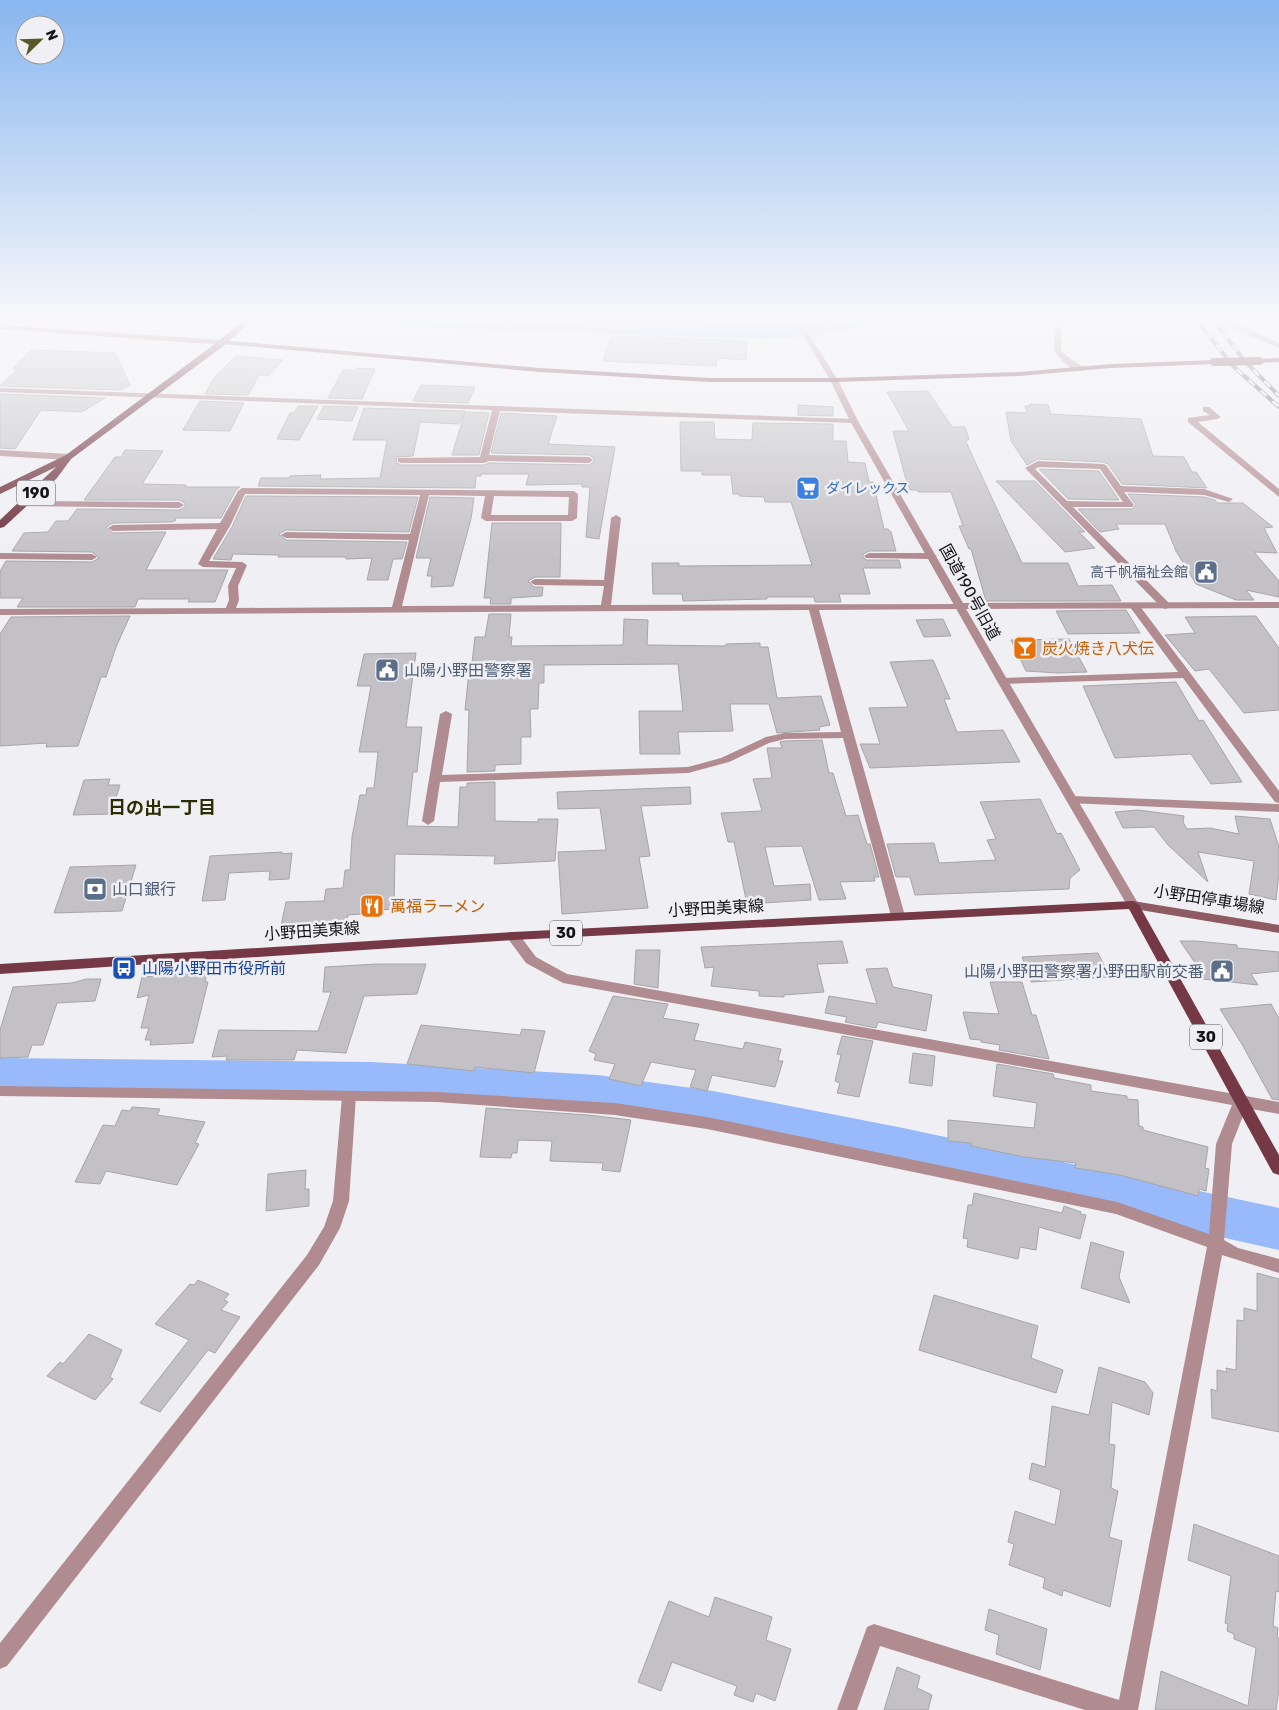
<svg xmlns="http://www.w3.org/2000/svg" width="1279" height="1710" font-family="Rubik,'Noto Sans JP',sans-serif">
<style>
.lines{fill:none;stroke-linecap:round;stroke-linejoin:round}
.river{fill:#98bafa;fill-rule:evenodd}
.building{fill:#c3c1c5;stroke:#a7a5a9}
.minor{fill:#b08b90;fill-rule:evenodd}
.tertiary{fill:#b08b90;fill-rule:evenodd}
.secondary{fill:#8e5b63;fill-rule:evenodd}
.primary{fill:#743944;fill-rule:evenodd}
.trunk{fill:#682937;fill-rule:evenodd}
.rail-casing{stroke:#6f6f72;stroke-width:4}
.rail{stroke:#efeff4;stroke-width:2.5;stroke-dasharray:8;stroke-linecap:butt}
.primary-bridge{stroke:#743944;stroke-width:8}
.labels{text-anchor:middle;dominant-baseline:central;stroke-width:5;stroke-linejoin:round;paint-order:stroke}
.far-shop-label{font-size:14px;fill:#366cbe;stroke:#efeff4;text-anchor:start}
.far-service-label{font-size:14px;fill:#4e5e75;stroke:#efeff4;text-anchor:end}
.shield{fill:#efeff4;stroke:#565659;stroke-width:1}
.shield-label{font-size:15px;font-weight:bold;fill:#151517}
.street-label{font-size:16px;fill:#151517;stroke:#efeff4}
.food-label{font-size:16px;fill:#c56008;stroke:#efeff4;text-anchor:start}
.service-label{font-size:16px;fill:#4e5e75;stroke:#efeff4;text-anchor:start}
.transit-label{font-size:16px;fill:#164399;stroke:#efeff4;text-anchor:start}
.neighbourhood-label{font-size:18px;font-weight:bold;fill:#2d2d03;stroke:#efeff4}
</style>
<rect width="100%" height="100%" fill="#efeff4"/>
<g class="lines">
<g class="river">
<path d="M396,320H614L761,325L830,320H871L867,325C832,334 798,338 761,339L408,327L400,325Z"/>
<polygon points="0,1058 372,1062 598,1075 713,1091 903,1128 1279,1208 1279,1250 903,1166 713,1127 598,1109 372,1096 0,1092"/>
</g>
</g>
<g class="building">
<polygon points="611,336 747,341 746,360 717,358 716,366 603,361"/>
<polygon points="31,350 115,353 130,385 120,390 0,386 18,369 13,369"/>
<polygon points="236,356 283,360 268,376 259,375 248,395 205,394 214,378"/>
<polygon points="356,368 375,369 362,399 328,398 343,370 355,370"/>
<polygon points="421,385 475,387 468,403 413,401"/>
<polygon points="928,391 952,427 965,427 969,439 966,442 1022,563 1068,563 1078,586 1112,585 1121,601 986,601 971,549 969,549 959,526 963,526 951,492 918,492 918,490 910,490 905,476 893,431 909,431 887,392"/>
<polygon points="0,394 105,398 82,412 41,410 15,449 0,448"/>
<polygon points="200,401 244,403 230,431 183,430"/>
<polygon points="1030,404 1048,405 1051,414 1141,419 1153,456 1184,457 1192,472 1196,472 1207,488 1122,484 1108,464 1103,462 1038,459 1027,465 1011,441 1006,412 1027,413 1025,406 1030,406"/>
<polygon points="798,405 833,407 833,416 798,415"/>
<polygon points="298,406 318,406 299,440 277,439 290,413 294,413"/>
<polygon points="324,406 358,407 352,421 317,419"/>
<polygon points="364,408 465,411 459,424 420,422 413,456 397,457 396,463 401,465 484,465 489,463 589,465 594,462 594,458 589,455 491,453 501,413 557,416 548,444 615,447 599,539 586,537 590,487 582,487 582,484 526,485 529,474 481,474 481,476 476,476 475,488 258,486 261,478 289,478 290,476 321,475 320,479 380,478 387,440 353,440"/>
<polygon points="465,412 489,413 479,455 452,455"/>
<polygon points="680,422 714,422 715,439 752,440 753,423 833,424 833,441 846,441 848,462 865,463 869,482 873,482 884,529 888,529 891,532 896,551 869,551 863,554 863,557 866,560 899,560 901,568 863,568 870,594 839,594 841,602 815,602 814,597 767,597 767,599 683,601 682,594 653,594 652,563 679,563 679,566 812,565 791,502 765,502 764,497 739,496 739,494 733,494 731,475 702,475 702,471 681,471"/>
<polygon points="125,450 163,451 142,484 186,485 185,487 240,487 236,490 221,518 176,518 175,521 171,522 113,523 106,527 113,533 166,532 146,570 228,570 215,602 188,602 190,599 138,599 135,607 17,607 23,598 0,598 0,571 6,561 92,562 99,558 92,552 12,551 24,533 48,532 56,521 68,521 77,509 179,510 185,507 185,503 179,500 84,500 115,457 121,457"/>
<polygon points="1039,469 1099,471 1119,500 1068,499"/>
<polygon points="996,481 1035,481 1085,532 1079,532 1095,548 1065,552"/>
<polygon points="1128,494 1204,497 1215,500 1217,503 1243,503 1273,527 1264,528 1277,553 1254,552 1279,581 1279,597 1246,590 1254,600 1236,600 1196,584 1176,551 1165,524 1116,524 1119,529 1100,532 1078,509 1132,509 1136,505"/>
<polygon points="246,496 418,497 409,532 286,530 279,534 286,540 407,542 402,559 393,559 388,580 367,580 372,558 346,559 346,557 278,557 279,555 233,554 231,560 213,559 232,527"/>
<polygon points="430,497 474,498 471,519 453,586 431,587 432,576 427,576 431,558 416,558"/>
<polygon points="492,523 561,523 560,577 535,577 528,581 534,587 543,587 542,596 511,598 511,604 490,604 491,598 484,598"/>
<polygon points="1126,610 1140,633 1068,634 1056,611"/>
<polygon points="489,614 511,614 509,637 512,637 511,646 623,645 624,619 648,620 647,645 726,646 726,644 760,643 760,647 768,647 777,698 821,696 830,725 819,727 820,730 777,733 769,704 730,704 733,731 678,732 680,754 640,754 639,711 683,711 678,664 544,665 544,683 539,683 538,709 530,709 531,737 521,737 521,764 495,765 495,771 467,772 469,710 465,710 469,671 471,671 475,637 485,637"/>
<polygon points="130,616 116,647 106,677 101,677 78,746 46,747 47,743 0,746 0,634 11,617"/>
<polygon points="1256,616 1279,648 1279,710 1244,713 1209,669 1195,671 1165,635 1195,633 1185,617"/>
<polygon points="943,619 951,636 924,637 916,620"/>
<polygon points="1069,639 1087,672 1058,673 1026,671 1011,640"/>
<polygon points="416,653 406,727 422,727 417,772 413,772 407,826 458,827 460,787 467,787 467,783 495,782 495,821 538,822 538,819 558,819 555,861 494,864 495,856 395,854 394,909 363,911 362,914 348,915 346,924 281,926 286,902 324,901 326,889 343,888 345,870 350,870 352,837 360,795 366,795 367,788 374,788 378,752 359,752 371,686 357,686 364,654"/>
<polygon points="933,660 950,699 944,699 957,732 1003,730 1020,762 870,768 860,744 880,744 869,708 908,707 890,662"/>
<polygon points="1176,682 1199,721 1203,720 1242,782 1211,784 1191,754 1115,758 1083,686"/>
<polygon points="822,740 829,773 833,773 846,816 858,815 867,844 870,844 879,877 874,877 875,881 840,882 846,899 819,900 802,846 765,847 774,886 810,884 811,900 747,904 734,842 728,842 721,813 762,811 753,779 772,778 767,748 782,748 780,742 785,741"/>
<polygon points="110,779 108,785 120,785 111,814 73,815 84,780"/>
<polygon points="690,787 691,804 641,806 650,856 639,857 648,908 562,914 558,852 606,850 600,808 558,809 557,792"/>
<polygon points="1040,799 1057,834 1061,833 1080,870 1070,878 1069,889 915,895 910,877 896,877 887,844 934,843 939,863 996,860 987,840 996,839 980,802"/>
<polygon points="1138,810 1184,816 1183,822 1187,829 1210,828 1239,834 1235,816 1270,819 1279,847 1279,873 1276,900 1249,894 1254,861 1198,852 1208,882 1168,845 1154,827 1123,828 1115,812"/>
<polygon points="282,852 282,854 292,853 289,879 269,880 270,871 229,873 225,900 202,901 210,856"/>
<polygon points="136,865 122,911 54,913 70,867"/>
<polygon points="842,941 848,963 817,964 824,992 784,995 784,997 759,996 759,991 711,986 714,967 705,968 701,947"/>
<polygon points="1180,941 1196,941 1237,945 1237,948 1279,952 1279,971 1251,974 1258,985 1203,979 1202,973"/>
<polygon points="636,950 660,950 658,988 634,984"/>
<polygon points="1098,953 1110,977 1031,982 1022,957"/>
<polygon points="377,964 426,964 417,994 364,996 346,1053 297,1050 294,1060 226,1060 227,1056 212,1057 219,1030 318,1031 331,992 323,992 325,967"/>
<polygon points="887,968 893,987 932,995 926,1031 878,1022 876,1028 845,1022 847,1017 825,1013 829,996 877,1004 866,969"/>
<polygon points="198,972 198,974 207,974 205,982 208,982 193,1043 150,1045 151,1040 145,1040 149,1028 141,1028 149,995 137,998 142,977"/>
<polygon points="86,979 101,979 95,1001 57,1003 43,1045 32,1045 28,1057 0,1058 0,1030 13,987 72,983"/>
<polygon points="990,982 1022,982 1032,1015 1036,1015 1049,1059 999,1050 1000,1045 981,1042 981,1040 970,1039 963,1012 999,1014"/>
<polygon points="613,996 668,1004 663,1018 699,1024 694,1040 743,1049 745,1042 781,1049 778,1061 783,1061 775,1087 712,1075 707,1091 690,1087 696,1070 651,1062 641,1086 609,1079 615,1064 594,1060 596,1054 589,1051"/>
<polygon points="1271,1004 1279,1018 1279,1100 1272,1099 1243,1046 1220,1009"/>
<polygon points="421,1025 520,1035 522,1029 545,1031 534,1073 475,1067 474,1071 407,1064"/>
<polygon points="842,1036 873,1041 859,1097 837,1093 840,1083 835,1081 841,1055 837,1054"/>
<polygon points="913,1053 935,1056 932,1086 909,1083"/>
<polygon points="997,1064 1053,1074 1054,1078 1091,1085 1091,1091 1127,1096 1127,1099 1138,1100 1139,1126 1143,1127 1143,1130 1208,1147 1205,1168 1209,1169 1206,1191 1199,1189 1198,1196 1120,1175 1075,1168 1076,1163 1024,1157 971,1146 971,1143 948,1141 948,1120 1034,1128 1037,1103 993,1096"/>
<polygon points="132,1107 160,1109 157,1115 205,1122 195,1143 199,1144 177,1185 106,1171 100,1184 75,1182 103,1125 115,1126 122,1110 130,1111"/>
<polygon points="486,1108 588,1115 631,1120 620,1172 602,1170 603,1163 550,1161 552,1141 518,1140 517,1153 512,1153 511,1158 480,1157"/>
<polygon points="306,1170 305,1189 309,1189 309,1206 266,1211 268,1174"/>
<polygon points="974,1193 1062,1213 1064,1206 1081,1212 1080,1214 1086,1215 1080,1239 1039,1227 1036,1250 1020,1247 1018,1259 967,1247 968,1239 963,1238 968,1205 972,1205"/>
<polygon points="1091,1242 1124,1252 1119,1277 1130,1303 1081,1288"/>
<polygon points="1257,1273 1279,1279 1279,1432 1212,1418 1211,1389 1217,1391 1217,1370 1227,1372 1226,1368 1236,1370 1237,1320 1244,1321 1244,1308 1257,1311"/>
<polygon points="198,1280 229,1294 224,1300 228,1302 221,1310 240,1317 215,1353 208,1350 160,1412 140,1403 189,1340 155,1324 190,1284 194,1285"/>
<polygon points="934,1295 1038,1326 1031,1358 1063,1370 1056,1393 919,1350"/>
<polygon points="89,1334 122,1350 110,1377 113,1379 95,1400 47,1376 60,1362 63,1364"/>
<polygon points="1099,1367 1145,1382 1153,1393 1149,1415 1112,1402 1109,1444 1115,1445 1111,1488 1118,1491 1109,1537 1122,1541 1110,1607 1063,1590 1062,1596 1043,1588 1045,1578 1009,1565 1014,1544 1008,1542 1015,1511 1055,1525 1061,1490 1029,1479 1032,1463 1045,1467 1052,1406 1089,1415"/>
<polygon points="1194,1524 1279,1556 1279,1592 1276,1591 1273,1626 1278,1628 1277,1638 1279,1638 1279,1690 1276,1710 1155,1710 1161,1671 1248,1706 1256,1648 1234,1639 1234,1634 1227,1631 1228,1624 1225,1623 1231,1576 1188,1560"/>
<polygon points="715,1597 772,1617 766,1640 791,1649 775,1701 756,1693 753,1702 734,1695 737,1686 672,1662 661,1691 638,1682 669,1601 709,1617"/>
<polygon points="989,1609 1047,1629 1040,1670 996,1654 999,1635 985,1630"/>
<polygon points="897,1667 920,1676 917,1688 932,1695 928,1710 884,1710"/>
</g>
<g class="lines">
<g class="minor">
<path d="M582,320C649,316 718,322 786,323C805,324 824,319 843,320L800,328L586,322Z"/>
<path d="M1055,320H1062L1061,350L1067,356L1083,367V371C1072,372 1059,359 1054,350Z"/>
<polygon points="1222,320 1230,320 1279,343 1279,348 1232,328"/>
<polygon points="0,388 854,419 858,421 854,423 500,411 489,455 589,457 593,460 589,463 489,461 484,463 401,463 398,462 398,458 480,457 492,410 0,392"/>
<polygon points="1203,407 1209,407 1221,417 1217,419 1198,422 1279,489 1279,497 1188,422 1188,418 1210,415 1203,411"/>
<polygon points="0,450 69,454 73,457 69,460 0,456"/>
<path d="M1038,461L1103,464L1106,465L1121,486L1204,489L1233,499L1229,502L1204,495L1124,492L1134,505L1132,507H1073L1170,604L1171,606L1166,609L1162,608L1025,468ZM1039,467L1100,469L1123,502L1067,501L1035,469Z"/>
<path d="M242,488L574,491L578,494L577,518L572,521H486L481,518L485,496L429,495L402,606L601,605L604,586L535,585L530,582L535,579L604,580L611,518L616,515L621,518L611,605L965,604L966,606L961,609L819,610L905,916L903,919L898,920L891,916L843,738L785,739L769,743L729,762L688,773L440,782L434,821L428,825L422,821L440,714L446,711L452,714L442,775L688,767L721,758L766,737L785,733L841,732L809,610L0,615V609L226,608L229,600L228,586L236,568L203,567L198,564L217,529L113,531L108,528L113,525L220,523L238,491ZM245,494L420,495L410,534L286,532L281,535L286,538L409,540L392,607L236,608L239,600L238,586L247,565L242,562L209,561L230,526ZM494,496L569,497L568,515H491Z"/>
<polygon points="24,501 179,502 184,505 179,508 21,506 19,504"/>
<polygon points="0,553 92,554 97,557 92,560 0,559"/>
<polygon points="869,553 932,553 937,556 932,559 866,558 864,556"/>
<polygon points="1135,604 1139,605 1279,791 1279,803 1275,802 1183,678 1002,684 997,681 1002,678 1178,672 1130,607"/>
<polygon points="1072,796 1279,804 1279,812 1068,803 1066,800"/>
<polygon points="513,932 518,933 536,957 567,974 1279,1102 1279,1114 1246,1108 1232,1144 1224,1240 1238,1248 1279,1259 1279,1273 1222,1255 1138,1710 1085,1710 880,1646 857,1710 837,1710 867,1627 874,1624 1119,1700 1207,1247 1116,1214 707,1129 615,1115 437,1102 0,1096 0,1086 437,1092 615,1103 707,1117 1117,1202 1209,1234 1216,1144 1232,1105 563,983 526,963 506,936 508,933"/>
</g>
<g class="tertiary">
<polygon points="794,320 800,320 838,380 858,421 963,603 1279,602 1279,608 966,609 1139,905 1138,908 1133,909 1127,905 997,681 850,421 830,380"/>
<polygon points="349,1091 354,1092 356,1096 349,1201 340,1228 319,1265 7,1666 0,1669 0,1643 307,1255 324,1227 333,1201 342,1096 344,1092"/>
</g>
<g class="secondary">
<polygon points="0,325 223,340 227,342 223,344 195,343 0,329"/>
<polygon points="1133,901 1279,925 1279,933 1128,908 1127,905"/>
</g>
<g class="primary">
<polygon points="220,340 540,368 710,378 834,378 1019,372 1111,364 1214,360 1218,362 1214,364 1111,368 1019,376 834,382 710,382 540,372 223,344 220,344"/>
<polygon points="1279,358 1279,362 1259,363 1255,361 1259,359"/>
<polygon points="1133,901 1139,905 1279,1155 1279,1175 1273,1173 1129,909 513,940 0,974 0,964 513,932"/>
</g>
<polygon class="trunk" points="244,320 252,320 226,344 71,459 57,478 4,527 0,528 0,520 56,467 0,494 0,487 66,455 220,340"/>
<g class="rail-casing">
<g id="rail">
<polyline points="1196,320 1234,367 1279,407"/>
<polyline points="1213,320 1244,360 1279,396"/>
</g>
</g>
<use href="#rail" class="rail"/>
<polyline class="primary-bridge" points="1214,362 1259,361"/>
</g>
<linearGradient id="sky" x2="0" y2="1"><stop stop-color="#88b6ef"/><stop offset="0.57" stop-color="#f8f8fa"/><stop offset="1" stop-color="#f8f8fa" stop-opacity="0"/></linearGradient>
<rect width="1279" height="559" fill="url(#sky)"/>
<defs>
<g id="supermarket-square" transform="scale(1.25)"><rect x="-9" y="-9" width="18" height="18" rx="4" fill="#3f7fe0" stroke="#efeff4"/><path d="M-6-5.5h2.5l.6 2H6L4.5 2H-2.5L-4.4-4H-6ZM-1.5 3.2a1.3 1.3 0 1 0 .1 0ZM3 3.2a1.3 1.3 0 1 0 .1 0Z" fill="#fff"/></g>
<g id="civic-square" transform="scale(1.25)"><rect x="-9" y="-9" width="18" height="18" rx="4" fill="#5c6f8a" stroke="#efeff4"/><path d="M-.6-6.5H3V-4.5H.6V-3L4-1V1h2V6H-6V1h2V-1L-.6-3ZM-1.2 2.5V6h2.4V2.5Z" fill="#fff"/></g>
<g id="bar-square" transform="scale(1.25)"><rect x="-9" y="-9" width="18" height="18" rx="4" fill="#e8710a" stroke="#efeff4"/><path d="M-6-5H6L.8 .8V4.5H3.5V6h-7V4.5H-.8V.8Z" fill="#fff"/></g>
<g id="bank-square" transform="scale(1.25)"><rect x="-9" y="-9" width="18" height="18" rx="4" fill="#5c6f8a" stroke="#efeff4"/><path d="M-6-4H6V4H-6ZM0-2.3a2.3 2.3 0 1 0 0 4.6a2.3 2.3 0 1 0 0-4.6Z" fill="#fff"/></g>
<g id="restaurant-square" transform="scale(1.25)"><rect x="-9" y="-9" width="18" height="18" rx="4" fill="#e8710a" stroke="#efeff4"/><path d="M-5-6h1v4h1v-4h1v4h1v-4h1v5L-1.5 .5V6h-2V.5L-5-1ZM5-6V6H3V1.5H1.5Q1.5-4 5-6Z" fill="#fff"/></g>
<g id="bus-square" transform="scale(1.25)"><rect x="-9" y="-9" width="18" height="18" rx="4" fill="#1a4fb4" stroke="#efeff4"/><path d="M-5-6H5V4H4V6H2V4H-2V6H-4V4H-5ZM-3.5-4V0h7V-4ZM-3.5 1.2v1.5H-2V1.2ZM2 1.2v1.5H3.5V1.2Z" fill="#fff"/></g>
</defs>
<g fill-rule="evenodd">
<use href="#supermarket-square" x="808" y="488"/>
<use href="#civic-square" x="1206" y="572"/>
<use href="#bar-square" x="1025" y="648"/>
<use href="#civic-square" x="387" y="670"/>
<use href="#bank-square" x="95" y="889"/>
<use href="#restaurant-square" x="372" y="906"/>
<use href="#bus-square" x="124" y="968"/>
<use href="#civic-square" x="1222" y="971"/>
</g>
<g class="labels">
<g class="far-shop-label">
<text x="826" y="488">ダイレックス</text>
</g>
<g class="far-service-label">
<text x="1188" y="572">高千帆福祉会館</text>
</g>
<g class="shield">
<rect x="17" y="480.5" width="38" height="25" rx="4"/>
<rect x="550" y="920.5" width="32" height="25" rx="4"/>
<rect x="1190" y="1024.5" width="32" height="25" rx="4"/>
</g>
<g class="shield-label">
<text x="36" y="493">190</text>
<text x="566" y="933">30</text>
<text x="1206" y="1037">30</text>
</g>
<g class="street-label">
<text transform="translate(970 592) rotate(61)">国道190号旧道</text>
<text transform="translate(1209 899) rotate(9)">小野田停車場線</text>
<text transform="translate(716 908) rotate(-3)">小野田美東線</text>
<text transform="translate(312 931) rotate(-4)">小野田美東線</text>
</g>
<g class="food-label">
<text x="1042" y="648">炭火焼き八犬伝</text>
<text x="390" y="906">萬福ラーメン</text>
</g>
<g class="service-label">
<text x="404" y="670">山陽小野田警察署</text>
<text x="112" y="889">山口銀行</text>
<text x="1204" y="971" text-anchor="end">山陽小野田警察署小野田駅前交番</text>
</g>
<g class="transit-label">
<text x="142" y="968">山陽小野田市役所前</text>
</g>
<g class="neighbourhood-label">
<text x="162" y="808">日の出一丁目</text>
</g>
</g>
<g transform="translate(40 40) rotate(67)"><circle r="24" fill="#efeff4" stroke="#98989c"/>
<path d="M0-4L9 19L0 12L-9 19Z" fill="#585926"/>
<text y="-8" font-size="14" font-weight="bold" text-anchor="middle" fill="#151517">N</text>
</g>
</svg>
